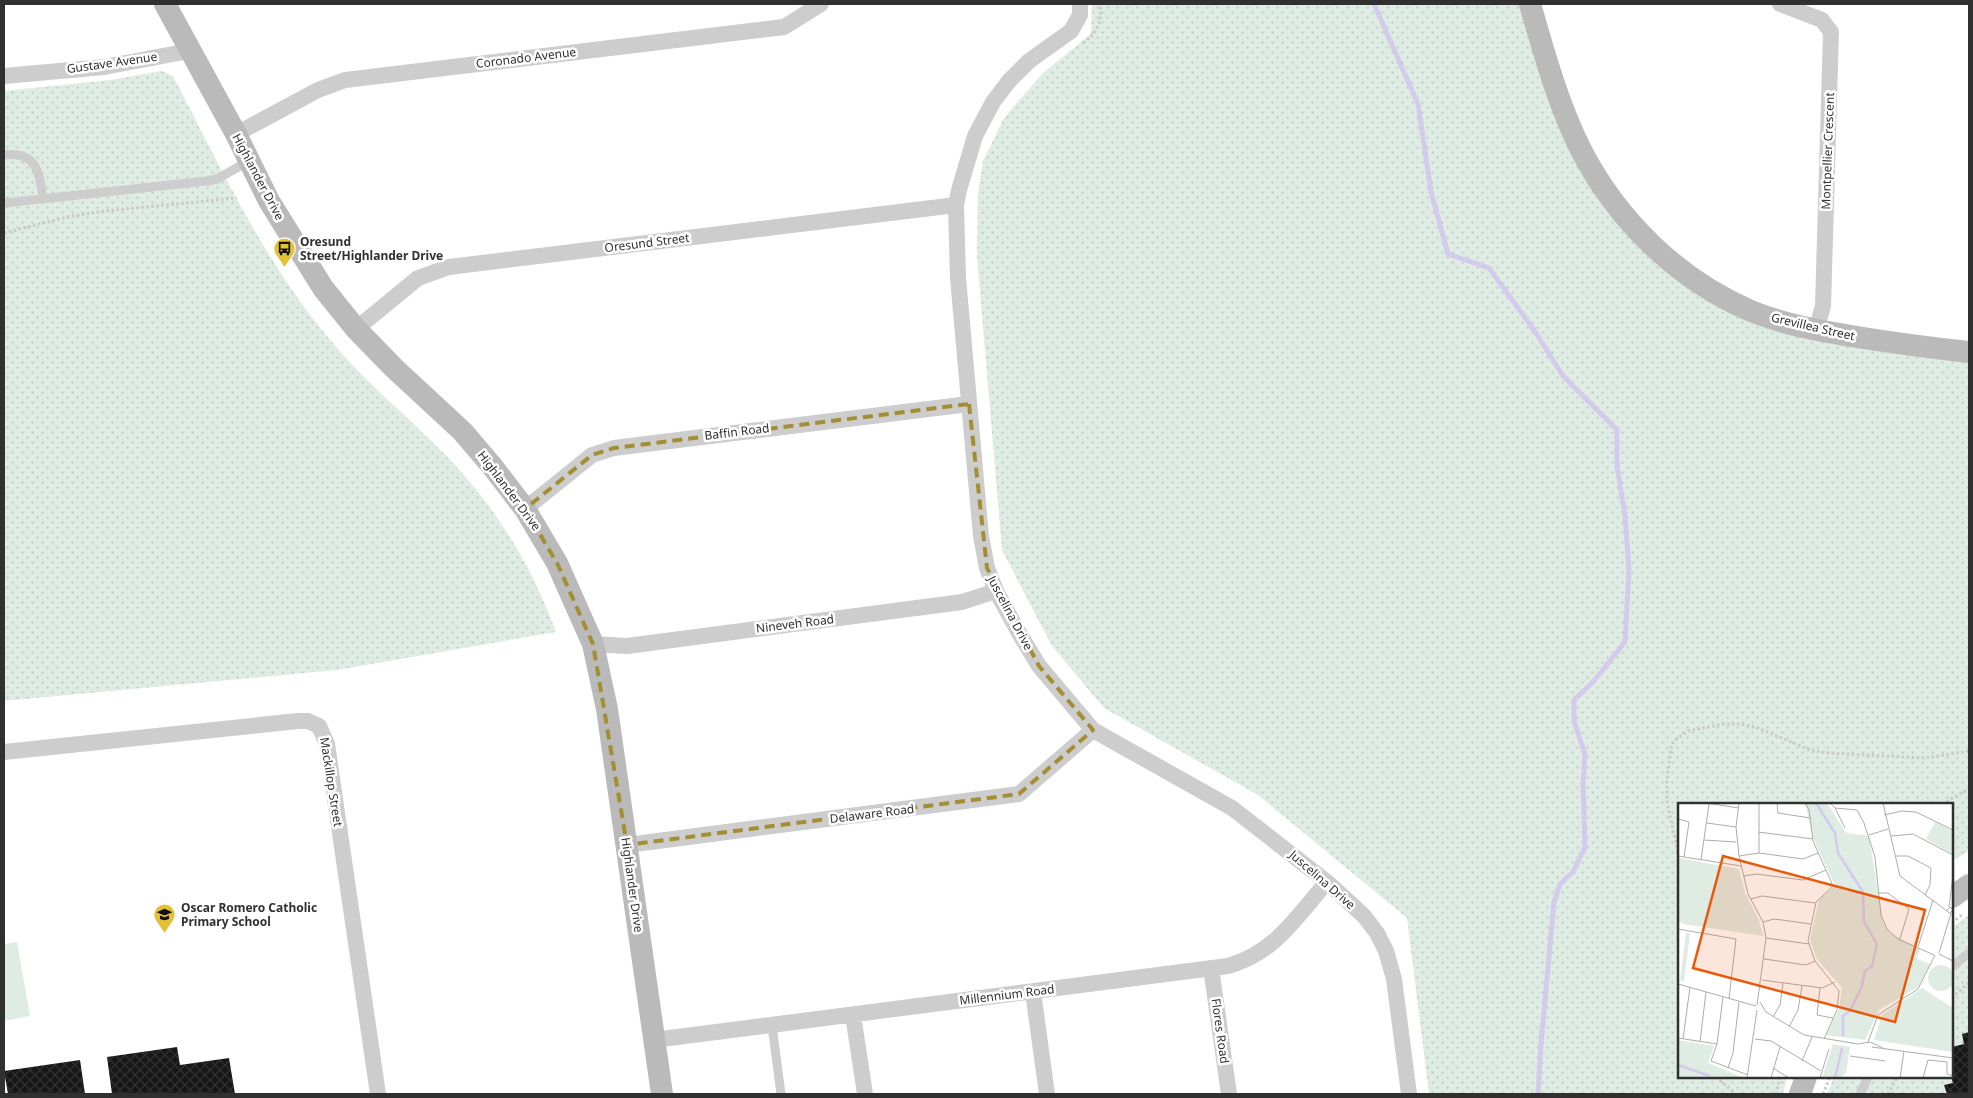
<svg xmlns="http://www.w3.org/2000/svg" width="1973" height="1098" viewBox="0 0 1973 1098" font-family="'Noto Sans',sans-serif">
  <style>
    .grass { fill: #deece3 }
    .park { fill: url(#park-dots) }
    .lines { fill: none; stroke-linecap: round; stroke-linejoin: round }
    .stream { stroke: #d3caec; stroke-width: 5 }
    .building { fill: url(#building-cross-hatch) }
    .path { stroke: #cacaca; stroke-width: 3; stroke-dasharray: 2.5 2.5; stroke-linecap: butt }
    .lane { stroke: #cdcdcd; stroke-width: 9 }
    .street { stroke: #cdcdcd; stroke-width: 16 }
    .secondary { stroke: #bababa; stroke-width: 22 }
    .marked { fill: none; stroke: #a48e34; stroke-width: 4; stroke-dasharray: 10 6; stroke-linejoin: round }
    .labels { text-anchor: middle; stroke-width: 5; stroke-linejoin: round; paint-order: stroke }
    .street-label { font-size: 12px; fill: #303030; stroke: #fff }
    .poi-label { font-size: 12px; font-weight: bold; fill: #303030; stroke: #fff; text-anchor: start }
    .inset-river { fill: none; stroke: #d3caec; stroke-width: 2.5 }
    .inset-road { fill: none; stroke: #acacac; stroke-width: 1 }
    .view { fill: #e8590c; fill-opacity: 0.15; stroke: #e8590c; stroke-width: 2.5 }
    .inset-edge { fill: none; stroke: #303030; stroke-width: 2.5 }
  </style>
  <defs>
    <pattern id="park-dots" width="8" height="8" patternUnits="userSpaceOnUse" patternTransform="scale(1.25)"><rect width="8" height="8" fill="#deece3"/><path d="M2 2h.1M6 6h.1" fill="none" stroke="#bfcbc3" stroke-width="1.8" stroke-linecap="round"/></pattern>
    <pattern id="building-cross-hatch" width="8" height="8" patternUnits="userSpaceOnUse" patternTransform="scale(1.25)"><rect width="8" height="8" fill="#171717"/><path d="M0 0l8 8M0 8l8-8" fill="none" stroke="#303030"/></pattern>
  </defs>
  <rect width="100%" height="100%" fill="#fff"/>
  <path class="grass" d="M17 942 30 1016 4 1021V944Z"/>
  <path class="park" d="M1092 4H1523L1579 158 1707 294 1969 361V851L1952 861V804H1679V1077H1787L1783 1094H1429L1407 918 1258 795 1104 708 1052 646 1002 550 977 256 978 194 983 161 1004 118 1042 74 1091 34Z
    M162 71 173 76C220 166 262 258 327 336 358 375 396 406 431 441 487 493 530 560 556 632L337 670 4 701V91L110 80Z
    M1969 915V1094H1827L1834 1077H1952V927Z"/>
  <g class="lines">
    <path class="stream" d="M1374 4 1418 104 1431 192 1448 254 1489 268 1534 330 1563 376 1617 430V467L1625 515 1629 571 1625 642 1593 682 1574 700V721L1585 754 1583 784 1585 847 1573 872 1560 884 1554 902 1541 1044 1538 1094"/>
  </g>
  <path class="building" d="M1969 1032V1094H1947L1944 1085 1953 1083 1951 1077 1952 1047 1964 1044 1962 1034Z
    M177 1047 180 1065 229 1058 235 1094H112L107 1057Z
    M80 1060 85 1094H8L4 1071Z"/>
  <g class="lines">
    <path class="path" d="M1083 43C1098 32 1102 22 1100 4
      M4 233 67 217 104 211 237 198
      M1942 804 1969 789
      M1679 857 1667 802V779L1671 748 1674 741 1688 731 1724 724H1740L1758 728 1810 750 1829 753 1926 758 1969 751
      M1952 923 1963 914
      M1952 998 1969 982
      M1716 1077 1736 1094
      M1776 1094 1780 1077
      M1823 1094 1830 1077
      M1888 1094 1897 1077"/>
    <path class="lane" d="M4 155C36 151 40 172 43 199
      M4 203 207 181 217 179 249 161
      M1952 967 1969 953
      M772 1026 781 1094
      M1860 1094 1868 1077"/>
    <path class="street" d="M1080 4V15L1071 31 1029 61 1009 81 993 102 975 136 959 190 956 205 958 278 981 536 987 568 996 591 1019 633 1039 666 1093 730 1232 808 1327 882 1364 916 1377 933 1386 951 1394 979 1409 1094
      M1780 4 1822 20 1831 32 1823 306 1816 330
      M4 76 104 67 189 51
      M236 134 318 90 345 80 784 27 821 4
      M356 329 418 278 449 267 956 205
      M525 509 592 455 614 448 969 404
      M593 644 627 646 962 602 996 591
      M4 752 298 721H308L319 726 327 744 378 1094
      M627 845 1019 794 1093 730
      M1211 968 1229 1094
      M1033 992 1047 1094
      M853 1015 865 1094
      M654 1040 1228 966C1275 953 1296 917 1327 882"/>
    <path class="secondary" d="M165 4 236 134 269 201 323 288 356 329 394 368 462 431 492 466 525 509 557 563 593 644 607 709 662 1094
      M1530 4C1544 53 1558 104 1581 150 1617 220 1678 280 1751 311 1785 325 1821 331 1857 337 1894 343 1932 348 1969 352
      M1952 897 1969 885
      M1800 1094 1806 1077"/>
  </g>
  <path class="marked" d="M969 404 987 568 1039 666 1093 730 1019 794 627 845 593 644 557 563 525 509 592 455 614 448Z"/>
  <defs>
    <symbol id="bus-pin" viewBox="-11 -11 22 30"><path d="M0 17L-7.5 6A9.5 9.5 0 1 1 7.5 6Z" fill="#e3c036" stroke="#fff"/><path d="M-5-6H5V4H4V6H2V4H-2V6H-4V4H-5ZM-3.5-4V0h7V-4ZM-3.5 1.2v1.5H-2V1.2ZM2 1.2v1.5H3.5V1.2Z" fill="#111"/></symbol>
    <symbol id="school-pin" viewBox="-11 -11 22 30"><path d="M0 17L-7.5 6A9.5 9.5 0 1 1 7.5 6Z" fill="#e3c036" stroke="#fff"/><path d="M0-5L7-2L0 1L-7-2ZM-4 1L0 2.5L4 1V4Q0 6-4 4Z" fill="#111"/></symbol>
  </defs>
  <g fill-rule="evenodd">
    <use href="#bus-pin" x="272" y="236" width="25" height="34"/>
    <use href="#school-pin" x="152" y="902" width="25" height="34"/>
  </g>
  <g class="labels">
    <g class="street-label">
      <text transform="translate(526 58) rotate(-7)" y="4">Coronado Avenue</text>
      <text transform="translate(112 63) rotate(-8)" y="4">Gustave Avenue</text>
      <text transform="translate(1828 151) rotate(-88)" y="4">Montpellier Crescent</text>
      <text transform="translate(258 177) rotate(62)" y="4">Highlander Drive</text>
      <text transform="translate(647 243) rotate(-7)" y="4">Oresund Street</text>
      <text transform="translate(1813 327) rotate(13)" y="4">Grevillea Street</text>
      <text transform="translate(737 432) rotate(-7)" y="4">Baffin Road</text>
      <text transform="translate(509 491) rotate(53)" y="4">Highlander Drive</text>
      <text transform="translate(1010 613) rotate(62)" y="4">Juscelina Drive</text>
      <text transform="translate(795 624) rotate(-7)" y="4">Nineveh Road</text>
      <text transform="translate(331 782) rotate(81)" y="4">Mackillop Street</text>
      <text transform="translate(872 814) rotate(-7)" y="4">Delaware Road</text>
      <text transform="translate(1322 880) rotate(41)" y="4">Juscelina Drive</text>
      <text transform="translate(632 885) rotate(82)" y="4">Highlander Drive</text>
      <text transform="translate(1007 995) rotate(-7)" y="4">Millennium Road</text>
      <text transform="translate(1220 1031) rotate(82)" y="4">Flores Road</text>
    </g>
    <g class="poi-label">
      <text x="300" y="246">Oresund<tspan x="300" dy="14">Street/Highlander Drive</tspan></text>
      <text x="181" y="912">Oscar Romero Catholic<tspan x="181" dy="14">Primary School</tspan></text>
    </g>
  </g>
  <g transform="translate(1678 803)">
    <rect width="275" height="275" fill="#fff"/>
    <path d="M250 175a13 13 0 1 1 26 0a13 13 0 1 1-26 0Z" fill="#deece3"/>
    <path d="M127 0H149L168 30 191 33 205 120 212 130 242 146 239 156 252 161 240 184 201 207 187 237 148 232 161 206 164 185 139 156 132 137 141 96 157 83 136 37ZM257 19 275 28V51L248 36ZM0 55 61 66 67 90 81 117 85 133 5 121 0 118ZM8 130H12L6 179 2 177ZM244 185 275 205V249L196 237 204 212ZM0 237 36 243 30 260 66 275H4L0 271ZM155 241 172 244 168 270 161 275H144Z" fill="#deece3"/>
    <path class="inset-river" d="M138 0 157 30 160 50 185 89 186 119 199 141 194 163 187 168 184 183 172 208 165 213V233M0 262 32 273M157 275 164 245"/>
    <path class="inset-road" d="M28 0 61 5M61 0 58 24 61 53 70 91 85 119 88 135 79 202M81 0V50M99 0 100 10 132 15M127 0 131 7 135 38 155 83 138 99 130 138 137 158 161 188 159 207 146 236M152 0 157 5 179 7 186 20 197 54 203 112 209 126 220 136 256 152M205 0 222 73 269 108M157 5 167 25M206 12 224 8 238 9 275 27M0 16 11 19 6 54M29 20 58 24M80 29 135 36M191 32 210 26M213 33 235 31 275 52M26 37 58 39M0 53 63 63M61 53 81 50 125 56 140 50M218 53H230L253 65 252 82 247 92M23 57 31 1M66 73 78 71 125 77 148 67M201 90H210L231 106 222 136M73 96 84 93 137 100M271 104 275 72M275 107 272 104 269 107 271 110 275 108M85 119 96 116 133 121M0 126 58 136 51 196M88 135 131 141M240 144 255 97M261 150 273 110M261 151 275 158M86 156 128 162 137 158M84 177 144 185 157 179M0 181 78 203M142 185 139 212 155 215M45 194 39 241 33 258 70 272M82 199 88 209 126 232 180 241 192 239 205 245M95 214 102 202 105 180M111 224 120 207 124 183M0 235 39 241M5 236 12 184M77 236 93 238 143 268M22 239 28 189M190 239 200 212 240 186 257 152M194 244 275 255M172 253 207 258M124 258 134 234M50 265 55 250 61 199M95 265 111 275M69 275 79 207M93 275 102 244M142 275 151 246M222 275 226 248M245 275 250 257 269 259V271L275 273"/>
    <path class="view" d="M45 53 247 107 217 219 15 165Z"/>
    <rect width="275" height="275" class="inset-edge"/>
  </g>
  <rect width="1973" height="1098" fill="none" stroke="#303030" stroke-width="10"/>
</svg>
